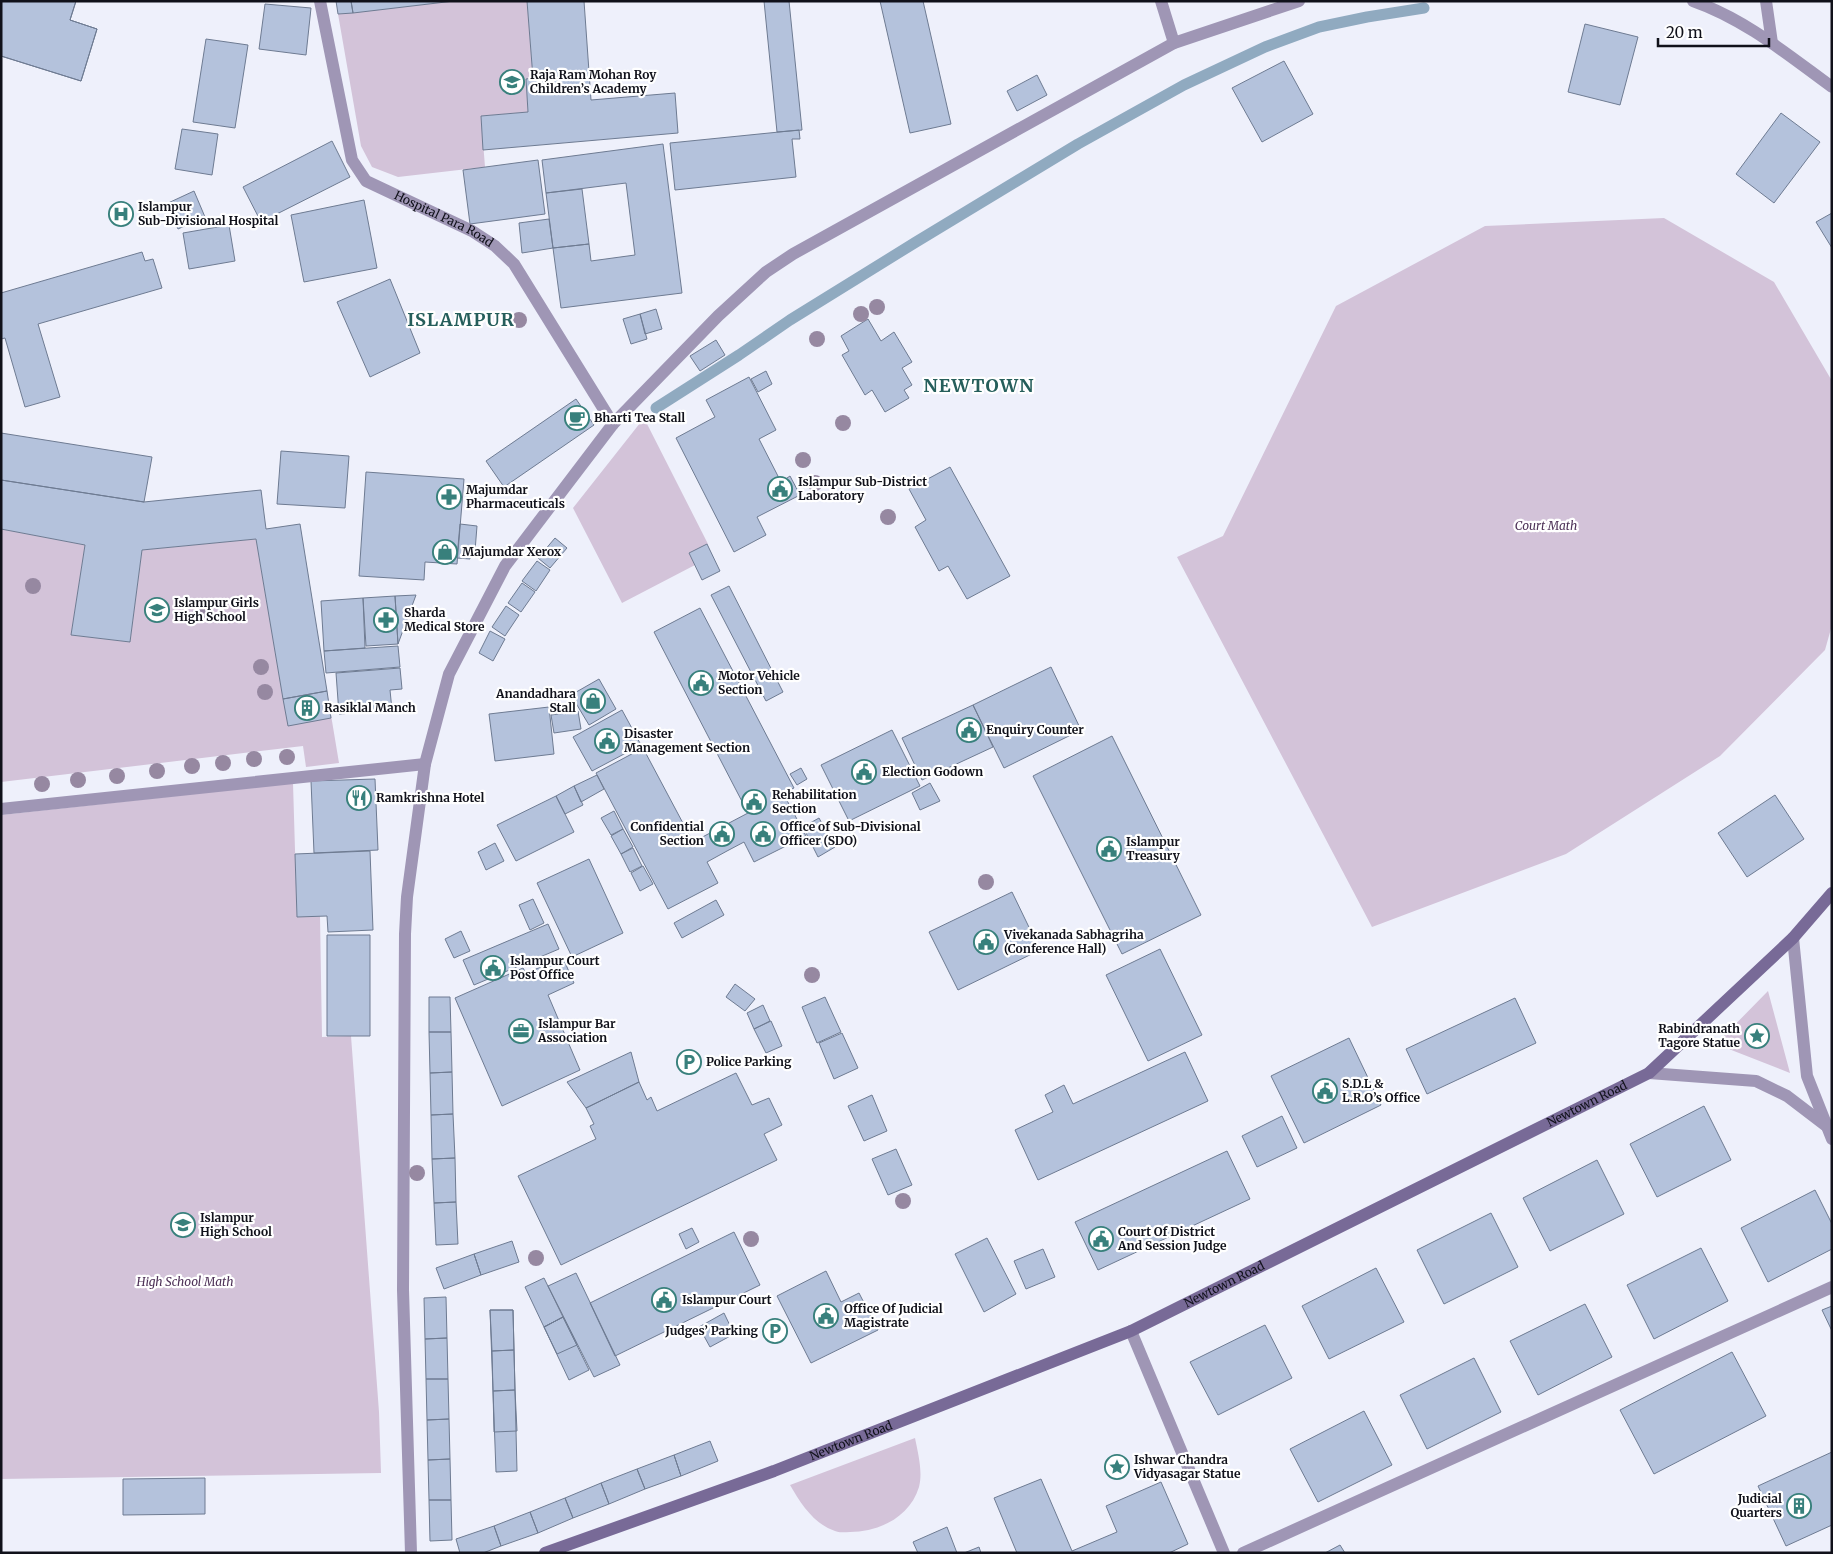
<svg xmlns="http://www.w3.org/2000/svg" width="1833" height="1554" viewBox="0 0 1833 1554" font-family="Merriweather,serif">
  <style>
    .green { fill: #d3c3d9 }
    .lines { fill: none; stroke-linecap: round; stroke-linejoin: round }
    .stream { stroke: #90aac0; stroke-width: 11 }
    .building { fill: #b4c2dc; stroke: #6e7b92 }
    .street { stroke: #9f96b5; stroke-width: 12 }
    .secondary { stroke: #786a97; stroke-width: 12 }
    .tree { fill: #9688a1 }
    .labels { text-anchor: middle; stroke-width: 4.5; stroke-linejoin: round; paint-order: stroke }
    .poi-label { font-size: 12px; font-weight: bold; fill: #10111a; stroke: #fff; text-anchor: start }
    .street-label { font-size: 12px; fill: #10111a; stroke: #fff }
    .park-label { font-size: 12px; font-style: italic; fill: #4e3258; stroke: #fff }
    .district-label { font-size: 18px; font-weight: bold; letter-spacing: 1px; fill: #255e5b; stroke: #fff }
  </style>
  <rect width="100%" height="100%" fill="#eef0fb"/>
  <path class="green" d="M454 1H527L533 78 526 79 528 112 481 116 485 167 398 177 372 167 361 146 338 14Z
    M1664 218 1774 282 1832 381V625L1825 650 1720 756 1566 854 1372 927 1177 557 1223 536 1336 306 1485 226Z
    M644 418 708 544 689 553 695 565 622 603 573 508Z
    M1 529 85 545 71 635 130 642 142 550 256 539 283 698 327 691 339 763 306 767 303 746 1 782Z
    M293 783 297 917 320 916 322 1037 351 1036 379 1412 381 1473 1 1479V815Z
    M1768 991 1790 1073 1716 1044Z
    M915 1438C918 1453 923 1472 919 1487 910 1517 879 1532 850 1532 845 1532 839 1533 835 1531 814 1524 801 1504 790 1485Z"/>
  <g class="lines">
    <path class="stream" d="M656 408 739 355 790 320 916 242 1078 144 1184 85 1265 47 1319 27 1367 17 1424 8"/>
  </g>
  <path class="building" d="M1 1H76L70 20 97 29 81 81 1 56Z
    M1 1H76L70 20 97 29 81 81 1 56Z
    M336 1H351L353 13 338 14Z
    M351 1H454L353 13Z
    M527 1H584L591 100 675 93 678 133 483 150 481 116 528 112 526 79 533 78Z
    M764 1H789L802 130 777 132Z
    M880 1H923L951 124 910 133Z
    M265 4 311 8 306 55 259 49Z
    M1585 24 1638 37 1620 105 1568 92Z
    M206 39 248 45 235 128 193 122Z
    M1284 61 1313 114 1262 142 1232 88Z
    M1037 75 1047 95 1017 111 1007 91Z
    M1781 113 1820 142 1774 203 1736 174Z
    M182 129 218 134 212 175 175 169Z
    M799 130 800 139H792L796 177 675 190 670 143Z
    M332 141 350 177 261 222 243 187Z
    M663 144 682 293 561 308 553 248 589 244 591 261 635 255 626 183 546 193 542 160Z
    M538 160 545 214 470 224 463 170Z
    M582 189 589 244 553 248 546 193Z
    M194 191 205 217 178 229 166 204Z
    M364 200 377 268 304 282 291 215Z
    M1832 213V248L1816 222Z
    M549 219 553 248 522 253 519 223Z
    M229 225 235 261 189 269 183 233Z
    M142 252 145 261 153 259 162 288 38 324 60 397 25 407 5 338 1 339V293Z
    M390 279 420 353 370 377 337 302Z
    M656 309 662 329 645 334 640 314Z
    M640 314 647 339 631 344 623 319Z
    M868 319 881 341 894 332 912 362 902 368 912 385 904 390 909 398 885 412 872 390 865 395 842 355 849 351 841 336Z
    M716 340 725 355 700 371 690 356Z
    M766 371 772 384 758 392 751 379Z
    M749 377 776 430 759 439 781 482 790 476 800 495 757 517 766 535 734 552 676 438 715 417 706 400Z
    M576 399 594 425 504 487 486 461Z
    M1 433 152 457 144 502 1 480Z
    M281 451 349 456 345 508 277 504Z
    M950 467 1010 576 967 599 948 566 939 571 915 527 926 520 909 489Z
    M366 472 464 479 457 564 425 562 424 580 359 576Z
    M1 480 144 502 261 490 266 529 300 524 327 691 283 699 256 539 142 550 130 642 71 635 85 545 1 529Z
    M460 524 477 526 475 551 471 550 470 559 457 558Z
    M555 538 567 548 550 568 538 558Z
    M707 544 720 571 702 580 689 553Z
    M537 561 550 570 536 591 522 581Z
    M522 583 535 592 521 612 508 603Z
    M729 586 783 692 766 701 711 595Z
    M416 595 398 644 395 596Z
    M395 596 398 644 366 646 363 598Z
    M363 598 365 648 324 651 321 601Z
    M506 606 519 615 505 636 492 627Z
    M700 608 794 788 783 793 806 836 754 862 744 842 727 851 707 862 718 883 668 909 596 773 643 748 693 842 748 813 654 632Z
    M490 631 505 639 493 661 479 653Z
    M398 646 400 667 326 673 324 651Z
    M1051 667 1081 730 1004 768 973 705Z
    M400 668 402 689 390 690 392 710 339 714 336 673Z
    M599 679 616 709 589 725 571 695Z
    M327 691 331 718 288 726 283 699Z
    M973 705 993 747 922 780 902 738Z
    M549 707 554 754 495 761 489 714Z
    M622 710 641 745 592 771 573 737Z
    M578 711 581 729 554 733 551 715Z
    M892 730 920 786 849 821 821 765Z
    M1112 736 1201 915 1122 954 1033 776Z
    M801 768 807 779 797 785 790 774Z
    M597 775 604 789 581 802 574 786Z
    M375 779 378 850 314 853 311 781Z
    M930 783 940 801 920 810 912 793Z
    M574 786 583 805 565 814 556 796Z
    M1775 795 1804 839 1747 877 1718 833Z
    M556 796 574 832 516 861 497 825Z
    M614 811 623 829 611 835 601 818Z
    M819 818 835 847 818 857 803 827Z
    M623 829 633 847 621 854 611 836Z
    M495 843 504 861 486 870 478 852Z
    M633 848 642 866 630 872 621 854Z
    M370 851 373 930 328 932 327 916 297 917 295 854Z
    M589 859 623 933 572 957 537 883Z
    M643 866 653 884 640 891 631 873Z
    M1012 892 1040 950 958 990 929 932Z
    M533 899 544 923 530 930 519 905Z
    M716 900 724 915 682 938 674 923Z
    M548 924 559 949 474 985 463 960Z
    M461 931 470 951 454 958 445 939Z
    M327 935H370V1036H327Z
    M1160 949 1202 1035 1148 1061 1106 975Z
    M563 958 574 983 548 995 580 1070 502 1106 455 998 523 968 526 973Z
    M735 984 755 999 745 1011 726 997Z
    M429 997H450L451 1032H429Z
    M825 997 841 1032 817 1043 802 1007Z
    M1515 998 1536 1043 1427 1094 1406 1049Z
    M763 1005 770 1021 754 1029 747 1013Z
    M771 1021 782 1046 766 1053 754 1029Z
    M429 1032H451L452 1072 430 1073Z
    M842 1033 858 1068 834 1079 819 1043Z
    M1349 1038 1381 1105 1304 1143 1271 1076Z
    M631 1052 639 1082 586 1108 567 1082Z
    M1185 1052 1208 1101 1038 1180 1015 1130 1053 1112 1045 1095 1064 1085 1073 1104Z
    M452 1072 453 1114 431 1115 430 1073Z
    M736 1073 752 1105 769 1098 782 1125 764 1134 777 1160 561 1265 518 1176 596 1139 590 1126 594 1124 586 1108 639 1082 647 1100 651 1097 657 1111Z
    M872 1095 887 1131 864 1141 848 1106Z
    M1704 1106 1731 1160 1657 1197 1630 1144Z
    M453 1114 455 1158 432 1159 431 1115Z
    M1282 1116 1297 1148 1257 1167 1242 1136Z
    M896 1149 912 1185 888 1195 872 1159Z
    M1227 1151 1250 1199 1098 1270 1075 1222Z
    M455 1158 456 1202 434 1203 432 1159Z
    M1597 1160 1624 1214 1550 1251 1523 1198Z
    M1815 1190 1832 1224V1249L1768 1282 1741 1228Z
    M456 1202 458 1244 436 1245 434 1203Z
    M1491 1213 1518 1267 1444 1304 1417 1250Z
    M692 1228 699 1242 686 1249 679 1234Z
    M734 1232 760 1285 615 1356 590 1303Z
    M987 1238 1016 1294 984 1312 955 1254Z
    M512 1241 519 1262 481 1275 474 1254Z
    M1701 1248 1728 1301 1654 1339 1627 1285Z
    M1043 1249 1055 1277 1026 1289 1014 1261Z
    M474 1254 481 1275 444 1289 436 1268Z
    M1376 1268 1404 1322 1329 1359 1302 1306Z
    M826 1271 841 1302 859 1293 878 1330 811 1363 777 1296Z
    M576 1273 620 1365 594 1377 548 1286Z
    M544 1278 563 1317 544 1327 525 1287Z
    M446 1297 447 1338 425 1339 424 1298Z
    M1585 1304 1612 1357 1538 1395 1510 1341Z
    M1832 1306V1331L1822 1310Z
    M490 1310H513L517 1471 496 1472Z
    M513 1310 514 1350 492 1351 490 1310Z
    M724 1313 734 1334 710 1347 699 1327Z
    M563 1317 589 1370 569 1380 544 1327Z
    M563 1317 577 1345 557 1354 544 1327Z
    M1265 1325 1292 1378 1218 1415 1190 1362Z
    M447 1338 448 1379H426L425 1339Z
    M514 1350 515 1390 493 1391 492 1351Z
    M1732 1352 1766 1416 1654 1474 1620 1410Z
    M1474 1358 1501 1412 1427 1449 1400 1395Z
    M426 1379H448L449 1419 427 1420Z
    M515 1390 517 1431 494 1432 493 1391Z
    M1364 1411 1392 1465 1318 1502 1290 1449Z
    M449 1419 450 1459 428 1460 427 1420Z
    M710 1441 718 1461 681 1476 674 1455Z
    M1832 1452V1525L1786 1546 1758 1486Z
    M674 1455 681 1476 645 1489 637 1469Z
    M450 1459 451 1500H429L428 1460Z
    M637 1469 645 1489 609 1504 601 1483Z
    M205 1478V1514L123 1515V1479Z
    M1041 1479 1072 1551 1117 1532 1106 1506 1161 1482 1188 1544 1169 1553H1017L994 1498Z
    M601 1483 609 1504 573 1518 565 1498Z
    M565 1498 573 1518 538 1533 530 1512Z
    M429 1500H451L452 1540 430 1541Z
    M530 1512 538 1533 501 1546 494 1526Z
    M494 1526 501 1546 483 1553H460L456 1539Z
    M947 1527 957 1553H918L913 1542Z
    M1340 1545 1345 1553H1325Z
    M979 1547 981 1553H964Z"/>
  <g class="lines">
    <g class="street">
      <path id="s1" d="M320 1 352 160 366 181 472 231 495 246 514 264 613 424"/>
      <path d="M1161 1 1174 43"/>
      <path d="M1693 1C1745 19 1788 55 1832 87"/>
      <path d="M1766 1 1772 43"/>
      <path d="M1 809 425 764"/>
      <path d="M1793 938 1807 1076 1832 1139"/>
      <path d="M1649 1073 1756 1081 1787 1096 1825 1125"/>
      <path d="M1131 1331 1224 1553"/>
      <path d="M411 1553 403 1290 405 934 407 897 425 764 449 674 505 566 613 424 718 316 766 272 793 254 1174 43 1299 1"/>
      <path d="M1243 1553 1832 1287"/>
    </g>
    <path class="secondary" id="s2" d="M545 1553 774 1471 1131 1331 1649 1073 1793 938 1832 893"/>
  </g>
  <g class="tree">
    <circle cx="877" cy="307" r="8"/>
    <circle cx="861" cy="314" r="8"/>
    <circle cx="519" cy="320" r="8"/>
    <circle cx="817" cy="339" r="8"/>
    <circle cx="843" cy="423" r="8"/>
    <circle cx="803" cy="460" r="8"/>
    <circle cx="815" cy="483" r="8"/>
    <circle cx="888" cy="517" r="8"/>
    <circle cx="33" cy="586" r="8"/>
    <circle cx="205" cy="610" r="8"/>
    <circle cx="261" cy="667" r="8"/>
    <circle cx="265" cy="692" r="8"/>
    <circle cx="287" cy="757" r="8"/>
    <circle cx="254" cy="759" r="8"/>
    <circle cx="223" cy="763" r="8"/>
    <circle cx="192" cy="766" r="8"/>
    <circle cx="157" cy="771" r="8"/>
    <circle cx="117" cy="776" r="8"/>
    <circle cx="78" cy="780" r="8"/>
    <circle cx="42" cy="784" r="8"/>
    <circle cx="986" cy="882" r="8"/>
    <circle cx="812" cy="975" r="8"/>
    <circle cx="417" cy="1173" r="8"/>
    <circle cx="903" cy="1201" r="8"/>
    <circle cx="751" cy="1239" r="8"/>
    <circle cx="536" cy="1258" r="8"/>
  </g>
  <defs>
    <symbol id="school-ring" viewBox="-11 -11 22 22"><circle r="9.5" fill="#fff" stroke="#38807c" stroke-width="1.5"/><path d="M0-5L7-2L0 1L-7-2ZM-4 1L0 2.5L4 1V4Q0 6-4 4Z" fill="#38807c"/></symbol>
    <symbol id="hospital-ring" viewBox="-11 -11 22 22"><circle r="9.5" fill="#fff" stroke="#38807c" stroke-width="1.5"/><path d="M-5-5h3v3.5h4V-5h3V5h-3V1.5h-4V5h-3Z" fill="#38807c"/></symbol>
    <symbol id="cafe-ring" viewBox="-11 -11 22 22"><circle r="9.5" fill="#fff" stroke="#38807c" stroke-width="1.5"/><path d="M-5.5-4.5H6V0H3Q3 3.5 0 3.5H-2.5Q-5.5 3.5-5.5 0ZM3-3.2v2h1.7v-2ZM-6 4.5H4V6H-6Z" fill="#38807c"/></symbol>
    <symbol id="civic-ring" viewBox="-11 -11 22 22"><circle r="9.5" fill="#fff" stroke="#38807c" stroke-width="1.5"/><path d="M-.6-6.5H3V-4.5H.6V-3L4-1V1h2V6H-6V1h2V-1L-.6-3ZM-1.2 2.5V6h2.4V2.5Z" fill="#38807c"/></symbol>
    <symbol id="pharmacy-ring" viewBox="-11 -11 22 22"><circle r="9.5" fill="#fff" stroke="#38807c" stroke-width="1.5"/><path d="M-2-6h4v4h4v4h-4v4h-4v-4h-4v-4h4Z" fill="#38807c"/></symbol>
    <symbol id="shop-ring" viewBox="-11 -11 22 22"><circle r="9.5" fill="#fff" stroke="#38807c" stroke-width="1.5"/><path d="M-5-2.5h2.3a2.7 3.5 0 0 1 5.4 0H5L5.5 6h-11ZM-1.5-2.5h3a1.5 2.3 0 0 0-3 0Z" fill="#38807c"/></symbol>
    <symbol id="building-ring" viewBox="-11 -11 22 22"><circle r="9.5" fill="#fff" stroke="#38807c" stroke-width="1.5"/><path d="M-4-6H4V6H1V3H-1V6H-4ZM-2.5-4.3h1.7v1.8h-1.7ZM.8-4.3h1.7v1.8H.8ZM-2.5-1h1.7V.8h-1.7ZM.8-1h1.7V.8H.8Z" fill="#38807c"/></symbol>
    <symbol id="restaurant-ring" viewBox="-11 -11 22 22"><circle r="9.5" fill="#fff" stroke="#38807c" stroke-width="1.5"/><path d="M-5-6h1v4h1v-4h1v4h1v-4h1v5L-1.5 .5V6h-2V.5L-5-1ZM5-6V6H3V1.5H1.5Q1.5-4 5-6Z" fill="#38807c"/></symbol>
    <symbol id="office-ring" viewBox="-11 -11 22 22"><circle r="9.5" fill="#fff" stroke="#38807c" stroke-width="1.5"/><path d="M-6-3h4V-5.5h4V-3h4V5H-6ZM-1-4.5V-3h2v-1.5ZM-6 0V1H6V0Z" fill="#38807c"/></symbol>
    <symbol id="sight-ring" viewBox="-11 -11 22 22"><circle r="9.5" fill="#fff" stroke="#38807c" stroke-width="1.5"/><path d="M0-6L1.8-2.2L6-1.7L2.9 1.2L3.7 5.4L0 3.3L-3.7 5.4L-2.9 1.2L-6-1.7L-1.8-2.2Z" fill="#38807c"/></symbol>
    <symbol id="parking-ring" viewBox="-11 -11 22 22"><circle r="9.5" fill="#fff" stroke="#38807c" stroke-width="1.5"/><path d="M-3.5-5.5H1a3.5 3.5 0 0 1 0 7H-1V5.5H-3.5ZM-1-3.4V-.6H.8a1.4 1.4 0 0 0 0-2.8Z" fill="#38807c"/></symbol>
  </defs>
  <g fill-rule="evenodd">
    <use href="#school-ring" x="498" y="68" width="28" height="28"/>
    <use href="#hospital-ring" x="107" y="200" width="28" height="28"/>
    <use href="#cafe-ring" x="563" y="404" width="28" height="28"/>
    <use href="#civic-ring" x="766" y="475" width="28" height="28"/>
    <use href="#pharmacy-ring" x="435" y="483" width="28" height="28"/>
    <use href="#shop-ring" x="431" y="538" width="28" height="28"/>
    <use href="#school-ring" x="143" y="596" width="28" height="28"/>
    <use href="#pharmacy-ring" x="372" y="606" width="28" height="28"/>
    <use href="#civic-ring" x="687" y="669" width="28" height="28"/>
    <use href="#shop-ring" x="579" y="687" width="28" height="28"/>
    <use href="#building-ring" x="293" y="694" width="28" height="28"/>
    <use href="#civic-ring" x="955" y="716" width="28" height="28"/>
    <use href="#civic-ring" x="593" y="727" width="28" height="28"/>
    <use href="#civic-ring" x="850" y="758" width="28" height="28"/>
    <use href="#restaurant-ring" x="345" y="784" width="28" height="28"/>
    <use href="#civic-ring" x="740" y="788" width="28" height="28"/>
    <use href="#civic-ring" x="708" y="820" width="28" height="28"/>
    <use href="#civic-ring" x="749" y="820" width="28" height="28"/>
    <use href="#civic-ring" x="1095" y="835" width="28" height="28"/>
    <use href="#civic-ring" x="972" y="928" width="28" height="28"/>
    <use href="#civic-ring" x="479" y="954" width="28" height="28"/>
    <use href="#office-ring" x="507" y="1017" width="28" height="28"/>
    <use href="#sight-ring" x="1743" y="1022" width="28" height="28"/>
    <use href="#parking-ring" x="675" y="1048" width="28" height="28"/>
    <use href="#civic-ring" x="1311" y="1077" width="28" height="28"/>
    <use href="#school-ring" x="169" y="1211" width="28" height="28"/>
    <use href="#civic-ring" x="1087" y="1225" width="28" height="28"/>
    <use href="#civic-ring" x="650" y="1286" width="28" height="28"/>
    <use href="#civic-ring" x="812" y="1302" width="28" height="28"/>
    <use href="#parking-ring" x="761" y="1317" width="28" height="28"/>
    <use href="#sight-ring" x="1103" y="1453" width="28" height="28"/>
    <use href="#building-ring" x="1785" y="1492" width="28" height="28"/>
  </g>
  <g class="labels">
    <g class="poi-label">
      <text x="530" y="79">Raja Ram Mohan Roy<tspan x="530" dy="14">Children’s Academy</tspan></text>
      <text x="138" y="211">Islampur<tspan x="138" dy="14">Sub-Divisional Hospital</tspan></text>
      <text x="594" y="422">Bharti Tea Stall</text>
      <text x="798" y="486">Islampur Sub-District<tspan x="798" dy="14">Laboratory</tspan></text>
      <text x="466" y="494">Majumdar<tspan x="466" dy="14">Pharmaceuticals</tspan></text>
      <text x="462" y="556">Majumdar Xerox</text>
      <text x="174" y="607">Islampur Girls<tspan x="174" dy="14">High School</tspan></text>
      <text x="404" y="617">Sharda<tspan x="404" dy="14">Medical Store</tspan></text>
      <text x="718" y="680">Motor Vehicle<tspan x="718" dy="14">Section</tspan></text>
      <text x="576" y="698" text-anchor="end">Anandadhara<tspan x="576" dy="14">Stall</tspan></text>
      <text x="324" y="712">Rasiklal Manch</text>
      <text x="986" y="734">Enquiry Counter</text>
      <text x="624" y="738">Disaster<tspan x="624" dy="14">Management Section</tspan></text>
      <text x="882" y="776">Election Godown</text>
      <text x="772" y="799">Rehabilitation<tspan x="772" dy="14">Section</tspan></text>
      <text x="376" y="802">Ramkrishna Hotel</text>
      <text x="704" y="831" text-anchor="end">Confidential<tspan x="704" dy="14">Section</tspan></text>
      <text x="780" y="831">Office of Sub-Divisional<tspan x="780" dy="14">Officer (SDO)</tspan></text>
      <text x="1126" y="846">Islampur<tspan x="1126" dy="14">Treasury</tspan></text>
      <text x="1004" y="939">Vivekanada Sabhagriha<tspan x="1004" dy="14">(Conference Hall)</tspan></text>
      <text x="510" y="965">Islampur Court<tspan x="510" dy="14">Post Office</tspan></text>
      <text x="538" y="1028">Islampur Bar<tspan x="538" dy="14">Association</tspan></text>
      <text x="1740" y="1033" text-anchor="end">Rabindranath<tspan x="1740" dy="14">Tagore Statue</tspan></text>
      <text x="706" y="1066">Police Parking</text>
      <text x="1342" y="1088">S.D.L &amp;<tspan x="1342" dy="14">L.R.O’s Office</tspan></text>
      <text x="200" y="1222">Islampur<tspan x="200" dy="14">High School</tspan></text>
      <text x="1118" y="1236">Court Of District<tspan x="1118" dy="14">And Session Judge</tspan></text>
      <text x="682" y="1304">Islampur Court</text>
      <text x="844" y="1313">Office Of Judicial<tspan x="844" dy="14">Magistrate</tspan></text>
      <text x="758" y="1335" text-anchor="end">Judges’ Parking</text>
      <text x="1134" y="1464">Ishwar Chandra<tspan x="1134" dy="14">Vidyasagar Statue</tspan></text>
      <text x="1782" y="1503" text-anchor="end">Judicial<tspan x="1782" dy="14">Quarters</tspan></text>
    </g>
    <g class="street-label">
      <text dy="4" stroke="none"><textPath href="#s1" startOffset="274">Hospital Para Road</textPath></text>
      <text dy="4" stroke="none"><textPath href="#s2" startOffset="1136">Newtown Road</textPath></text>
      <text dy="4" stroke="none"><textPath href="#s2" startOffset="731">Newtown Road</textPath></text>
      <text dy="4" stroke="none"><textPath href="#s2" startOffset="326">Newtown Road</textPath></text>
    </g>
    <g class="park-label">
      <text x="1546" y="530">Court Math</text>
      <text x="185" y="1286">High School Math</text>
    </g>
    <g class="district-label">
      <text x="461" y="326">ISLAMPUR</text>
      <text x="979" y="392">NEWTOWN</text>
    </g>
  </g>
  <rect width="1833" height="1554" fill="none" stroke="#10111a" stroke-width="5"/>
  <path d="M1658 38v8h111v-8" fill="none" stroke="#10111a" stroke-width="2.5"/>
  <text x="1666" y="38" font-size="15" fill="#10111a" stroke="#ffffff" stroke-width="4" paint-order="stroke">20 m</text>
</svg>
